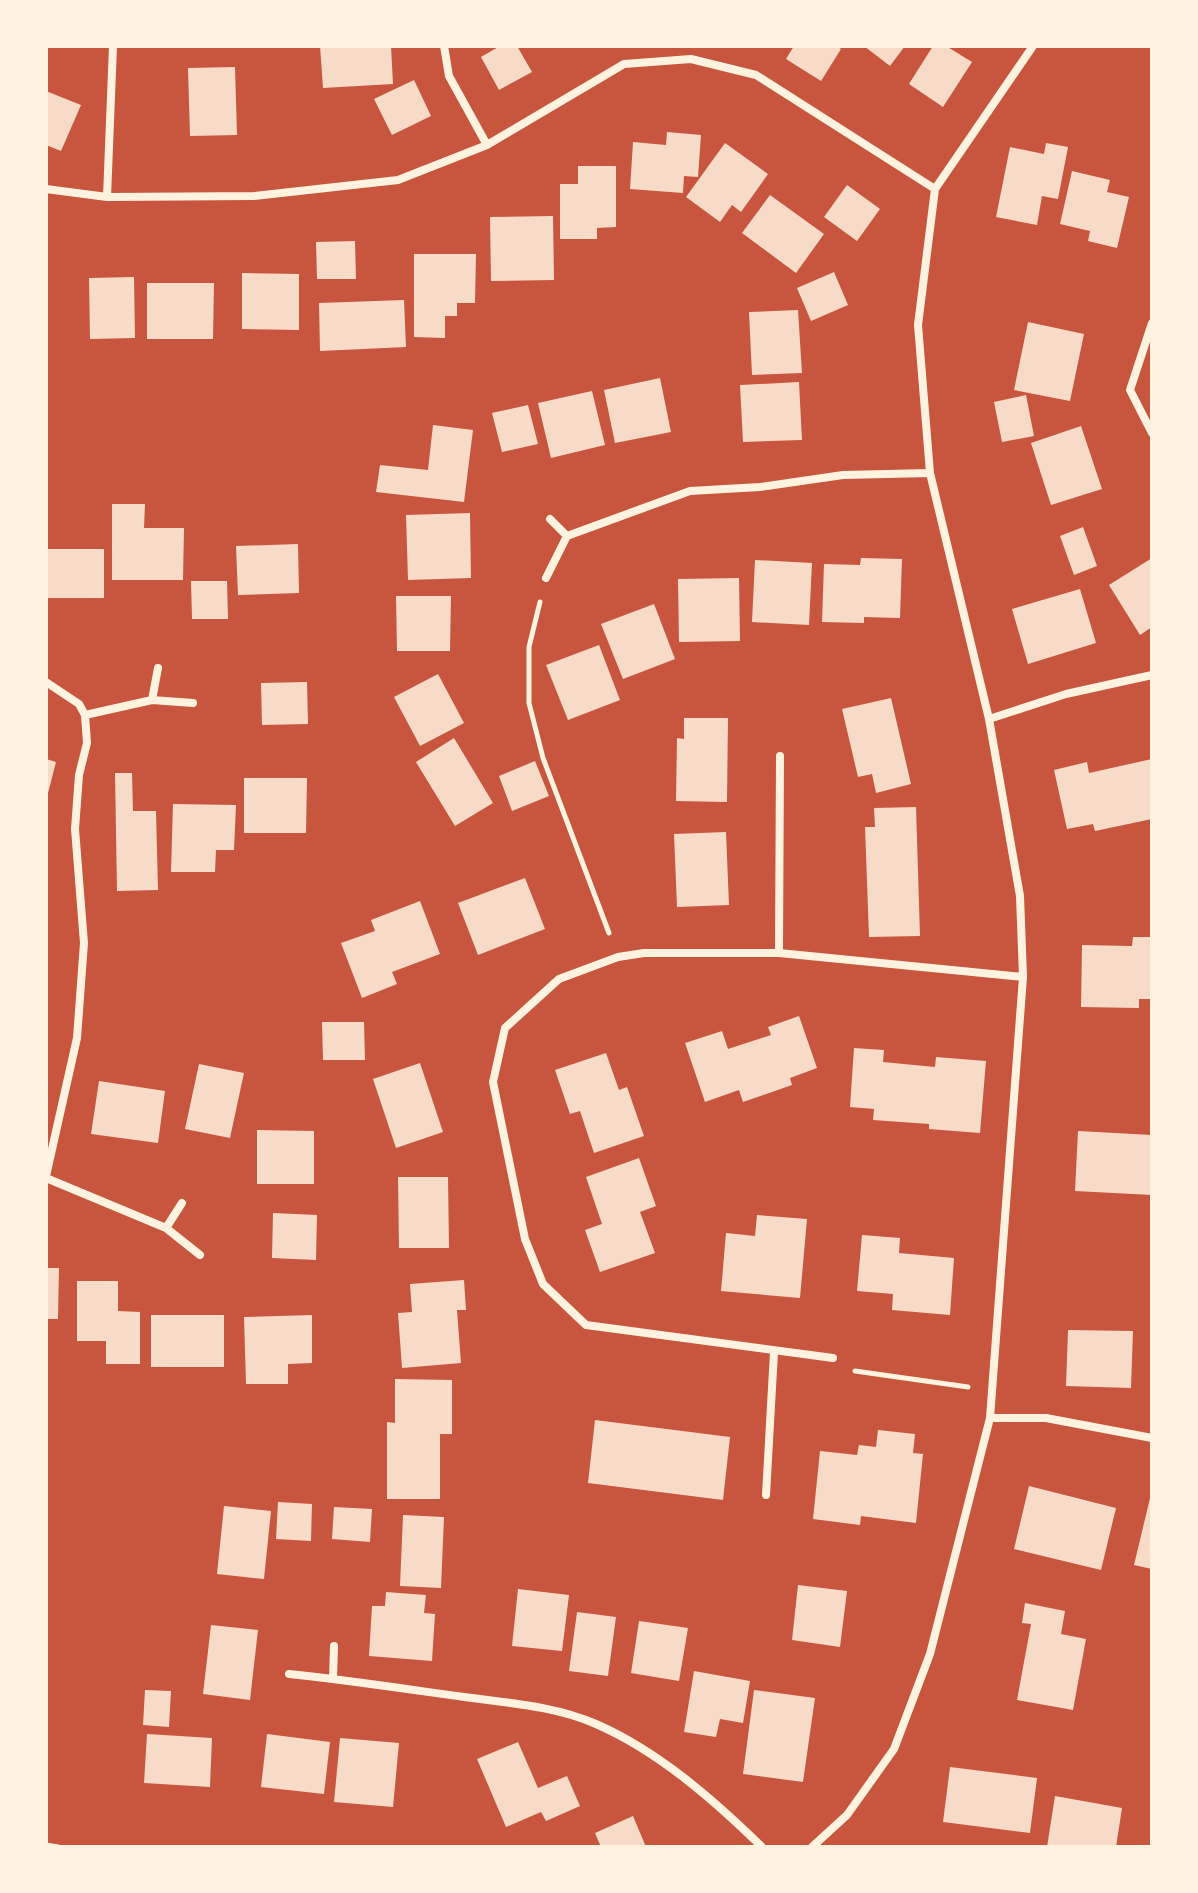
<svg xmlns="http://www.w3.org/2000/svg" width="1198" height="1893" viewBox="0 0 1198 1893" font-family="'Roboto Serif',serif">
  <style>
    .building { fill: #f7dbc8 }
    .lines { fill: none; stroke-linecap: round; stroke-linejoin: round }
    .path { stroke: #fff3e0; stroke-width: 5 }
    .minor { stroke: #fff3e0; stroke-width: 8 }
  </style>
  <rect width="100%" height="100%" fill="#c8553d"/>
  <path class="building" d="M320 46H391L393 84 323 88Z
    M500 46H517L532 72 499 90 481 57Z
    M794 46H836L841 49 821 81 786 59Z
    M864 46H905L890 66Z
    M933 46H946L972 62 943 107 909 84Z
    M235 67 237 135 190 136 188 68Z
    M414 80 431 116 392 135 374 99Z
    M46 91 81 105 61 151 46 145Z
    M667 132 701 135 698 177 684 176 683 193 630 189 633 142 666 145Z
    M725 143 768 174 741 212 732 205 720 222 686 197Z
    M1046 143 1068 147 1058 199 1042 196 1037 225 996 217 1010 147 1044 154Z
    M578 166H616V227L597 228V239H560V184H578Z
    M1072 171 1110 180 1107 192 1129 197 1117 248 1088 241 1090 231 1060 224Z
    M847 185 880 209 857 241 824 217Z
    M770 195 824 234 796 273 742 233Z
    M553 216 554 280 491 281 490 217Z
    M355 241 356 279H317L316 242Z
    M414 254H476L475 303H457V316H445V338L414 337Z
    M834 272 848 305 811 321 797 288Z
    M242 273 299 274V330L242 329Z
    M134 277 135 338 90 339 89 278Z
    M147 283H214L213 339H147Z
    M404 300 406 347 320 351 319 303Z
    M798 310 802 373 752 375 749 312Z
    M1028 322 1084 334 1070 401 1014 390Z
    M660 378 671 432 615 443 604 390Z
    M799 382 802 440 743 442 740 385Z
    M592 391 605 445 551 458 538 403Z
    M1026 395 1034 436 1002 442 994 402Z
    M528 405 538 444 502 452 492 413Z
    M433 425 473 430 464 502 376 492 380 465 428 470Z
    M1081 426 1102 489 1051 505 1031 443Z
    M112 504H145L144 528H184L183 580H112Z
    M470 513 471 578 408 580 406 515Z
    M1083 527 1097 566 1074 575 1060 536Z
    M298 544 299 593 238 595 236 546Z
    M46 549H104V598H46Z
    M861 558 902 559 900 618 864 617V623L822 622 824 564 860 565Z
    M1152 558V627L1140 635 1109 585Z
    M755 560 812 563 809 625 752 622Z
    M739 578 740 641 679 642 678 579Z
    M191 581H227L228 619H192Z
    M1080 589 1096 643 1028 664 1012 609Z
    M396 596H451L450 651H397Z
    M654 604 675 659 623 679 601 624Z
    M599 645 620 700 568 720 546 665Z
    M438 674 464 723 420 746 394 697Z
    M307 682 308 724 262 725 261 683Z
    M891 698 911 784 876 793 872 774 858 777 842 709Z
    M684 718H728L727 802 676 801 677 738 684 739Z
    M454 738 493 803 455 826 416 762Z
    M46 759 56 762 47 797H46Z
    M1152 759V819L1095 831 1093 824 1067 829 1054 770 1087 762 1089 773Z
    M535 761 549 796 512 811 499 776Z
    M115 773H132L133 811H156L158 890 117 891Z
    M244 778H307L306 833H244Z
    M173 804 236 805 234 850H216L215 872H171Z
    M916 807 920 936 869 937 865 827H875L874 808Z
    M726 832 729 905 677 907 674 834Z
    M525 878 545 929 478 955 458 903Z
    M420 901 440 954 392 972 397 984 362 998 341 943 375 931 371 920Z
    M1133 937H1152V999H1139V1008L1081 1007 1082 945 1132 946Z
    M799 1016 817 1068 790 1078 792 1085 743 1102 739 1090 705 1102 685 1043 722 1031 728 1049 771 1035 768 1027Z
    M322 1022H364L365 1060H323Z
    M854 1048 884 1050 883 1062 935 1067 936 1057 986 1061 980 1133 929 1129V1124L873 1120 874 1109 850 1107Z
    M606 1053 619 1090 627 1087 644 1136 594 1153 580 1111 570 1114 555 1070Z
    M420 1063 443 1132 396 1148 373 1079Z
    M199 1064 244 1073 230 1138 185 1129Z
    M99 1081 165 1091 158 1143 91 1134Z
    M257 1130 314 1131V1184H257Z
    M1078 1131 1152 1135V1195L1075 1191Z
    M639 1158 656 1206 640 1212 655 1253 600 1272 585 1230 602 1224 586 1177Z
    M398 1177H448L449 1248H399Z
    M273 1213 317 1215 316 1260 272 1258Z
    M757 1215 807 1219 800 1298 721 1291 726 1233 755 1236Z
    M862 1235 900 1238 899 1253 954 1258 950 1315 892 1310 893 1294 857 1291Z
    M46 1268H59L58 1319H46Z
    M464 1280 466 1310H457L461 1363 402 1368 398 1313 412 1312 410 1284Z
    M77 1281H118V1311L140 1312V1364H106V1341H77Z
    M151 1315H224V1367H151Z
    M312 1315V1363L288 1364V1384H246L244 1317Z
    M1068 1330 1133 1331 1131 1388 1066 1386Z
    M395 1379 452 1380V1434H440V1499H387V1422L395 1423Z
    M595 1420 730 1437 723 1500 588 1483Z
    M878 1430 915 1434 913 1453 923 1454 916 1523 861 1516 860 1525 813 1519 820 1451 857 1455 859 1445 876 1447Z
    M1029 1486 1116 1508 1101 1570 1014 1549Z
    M1151 1494 1152 1495V1569L1134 1565Z
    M278 1502 312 1504 311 1541 276 1539Z
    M224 1506 271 1511 264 1579 217 1574Z
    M334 1507 372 1509 370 1542 332 1539Z
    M403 1515 444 1517 441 1588 400 1586Z
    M798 1585 847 1591 840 1647 792 1640Z
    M518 1589 569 1595 562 1651 512 1646Z
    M386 1592 426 1595 424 1613 435 1614 432 1661 369 1656 372 1606H385Z
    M1025 1603 1065 1611 1061 1634 1086 1639 1073 1710 1017 1700 1031 1624 1022 1623Z
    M577 1612 616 1617 608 1676 569 1671Z
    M639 1621 688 1628 679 1681 631 1673Z
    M211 1625 258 1630 250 1700 203 1694Z
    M694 1671 750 1681 743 1723 720 1719 716 1737 684 1732Z
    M145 1690 171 1691 169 1727 143 1725Z
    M754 1690 815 1698 803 1782 743 1774Z
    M147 1734 212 1738 210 1787 144 1783Z
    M267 1734 330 1742 324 1794 261 1787Z
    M340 1738 399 1743 393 1807 334 1802Z
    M518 1742 538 1788 567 1776 580 1806 546 1821 541 1812 506 1827 477 1759Z
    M950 1767 1037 1778 1030 1833 943 1822Z
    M1055 1796 1122 1808 1116 1847H1047Z
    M633 1816 646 1847H601L595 1833Z"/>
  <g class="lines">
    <path class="path" d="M540 602 529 647V703L543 758 609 933
      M855 1371 968 1387
      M46 1845 58 1847"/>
    <path class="minor" d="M444 46 449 76 487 145
      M46 189 107 197 254 196 398 180 487 145 624 64 691 59 756 75 935 189
      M107 197 113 46
      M1152 323 1130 390 1152 433
      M550 519 567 536
      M546 578 567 536 690 491 760 487 843 475 930 473
      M46 682 79 704 85 715 152 700 193 703
      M152 700 158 668
      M989 719 1066 694 1152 675
      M779 953 780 756
      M46 1176 77 1038 84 943 75 829 79 775 87 743 85 715
      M46 1178 166 1228 200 1255
      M166 1228 182 1203
      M833 1358 586 1325 543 1284 525 1239 493 1082 505 1028 559 979 618 957 644 953H779L1023 977
      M990 1418H1046L1152 1438
      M766 1495 774 1352
      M289 1674C347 1680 406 1689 464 1697 508 1703 555 1706 596 1724 658 1751 714 1800 762 1847
      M333 1678 334 1646
      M812 1847 847 1815 894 1749 930 1654 990 1418 1023 977 1020 896 989 719 930 473 918 325 935 189 1033 46"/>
  </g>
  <rect width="1198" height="1893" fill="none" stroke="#fff3e0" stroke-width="96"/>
</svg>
